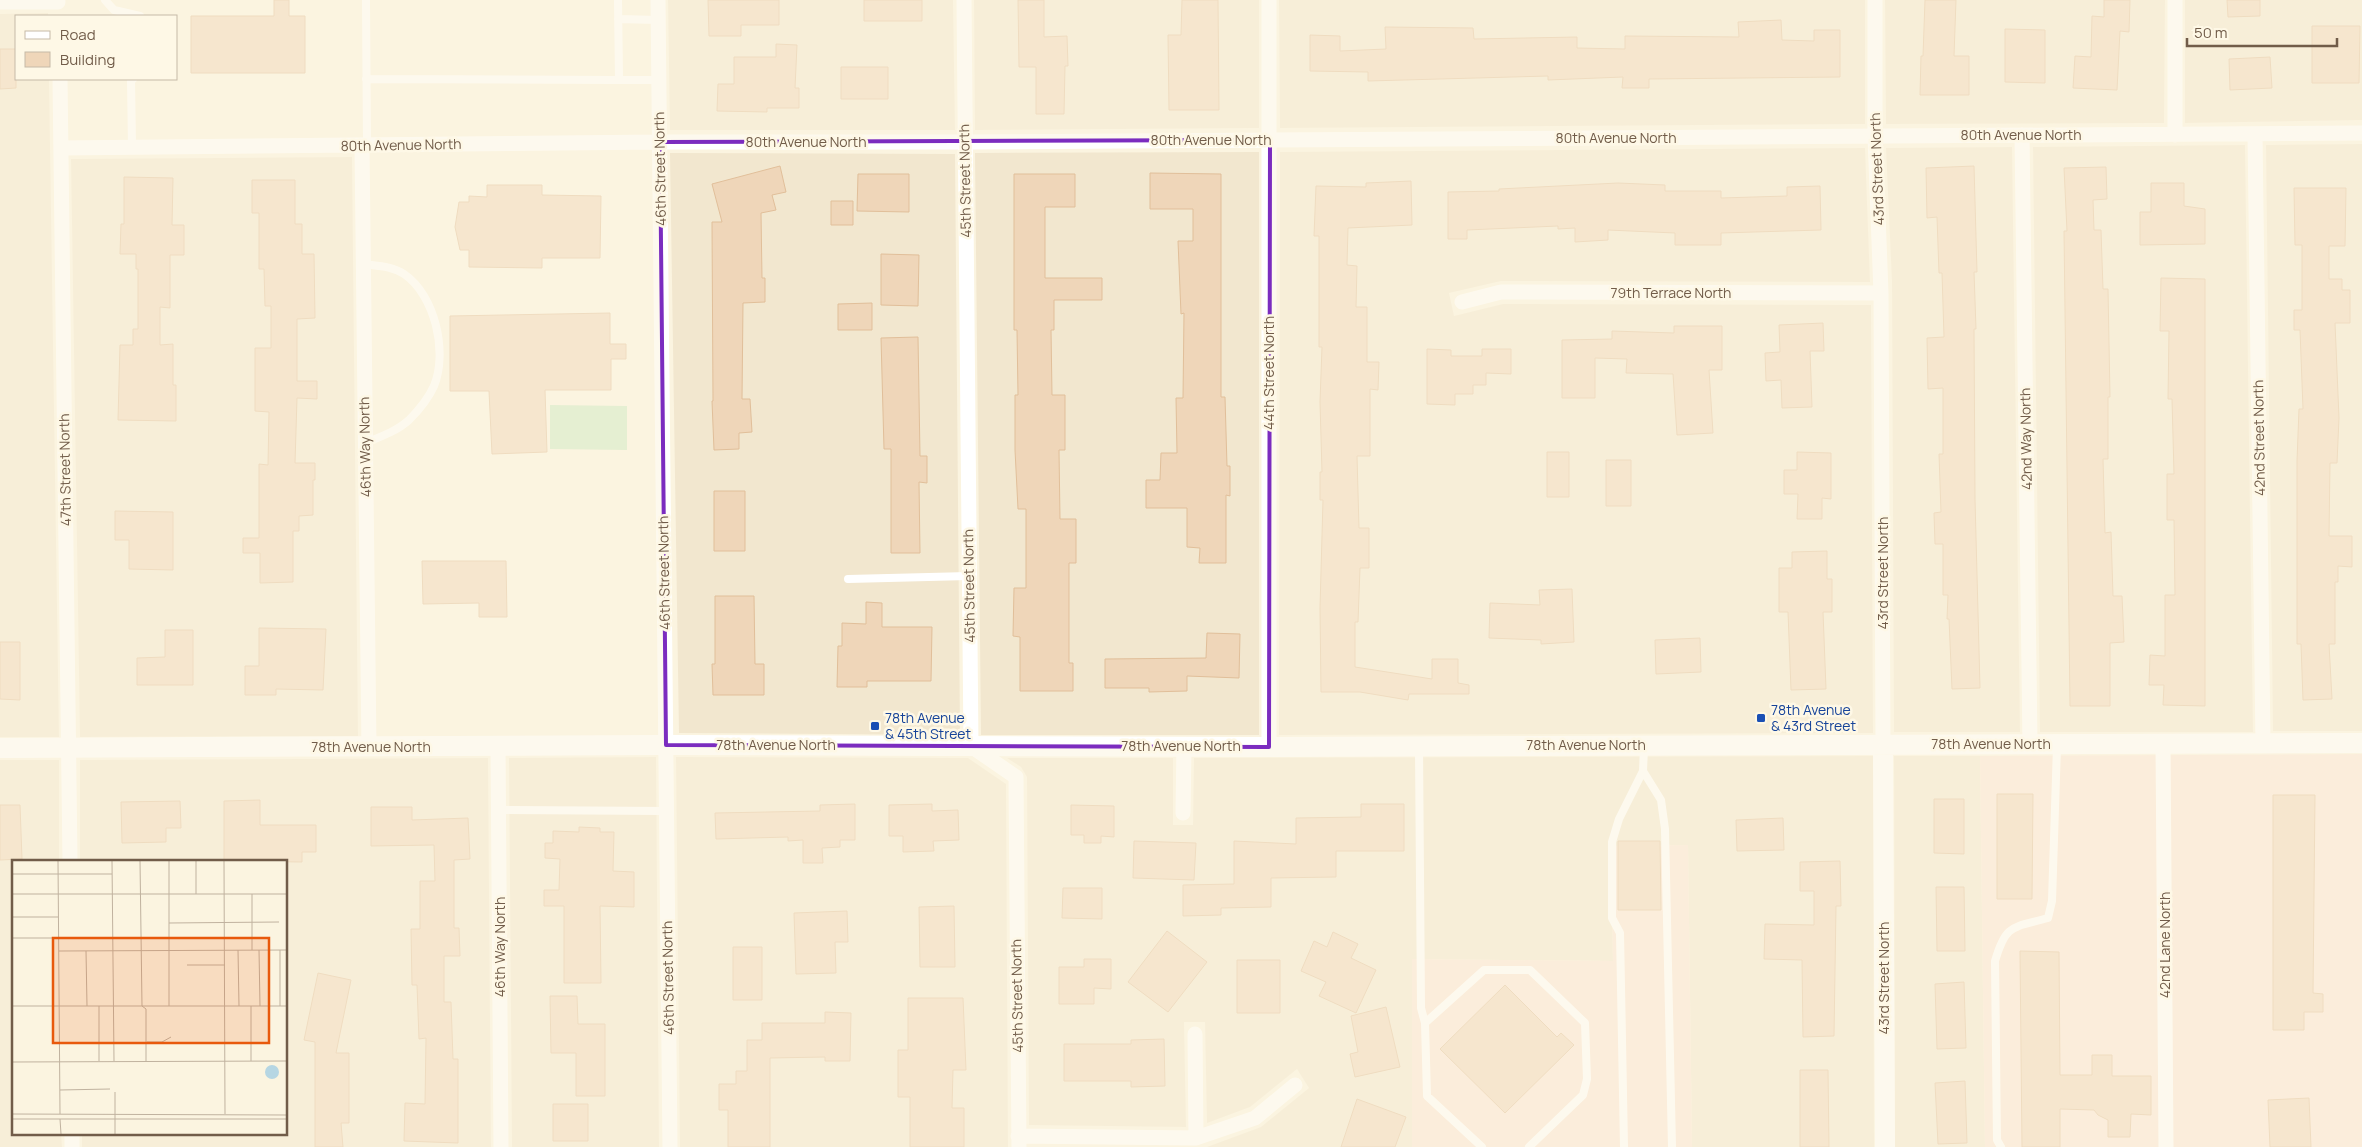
<svg xmlns="http://www.w3.org/2000/svg" width="2362" height="1147" viewBox="0 0 2362 1147" font-family="Manrope,sans-serif">
  <style>
    .residential { fill: #f2e7cf }
    .commercial { fill: #fbe5d4 }
    .pitch { fill: #cae8c0 }
    .building { fill: #efd6b9; stroke: #e1bf9a }
    .lines { fill: none; stroke-linecap: round; stroke-linejoin: round }
    .service { stroke: #fff; stroke-width: 8 }
    .minor { stroke: #fff; stroke-width: 15 }
    .tertiary { stroke: #fff; stroke-width: 20 }
    .marked { fill: none; stroke: #7b2cbf; stroke-width: 4; stroke-linejoin: round }
    .transit-dot { fill: #1a4fb4; stroke: #fef8e6; stroke-width: 2 }
    .labels { text-anchor: middle; stroke-width: 5; stroke-linejoin: round; paint-order: stroke }
    .street-label { font-size: 14px; fill: #715c49; stroke: #fef8e6 }
    .transit-label { font-size: 14px; fill: #164399; stroke: #fef8e6; text-anchor: start }
    .inset-road { fill: none; stroke: #c0b29f; stroke-width: 1 }
    .view { fill: #e8590c; fill-opacity: 0.15; stroke: #e8590c; stroke-width: 2.5 }
    .inset-edge { fill: none; stroke: #715c49; stroke-width: 2.5 }
  </style>
  <rect width="100%" height="100%" fill="#fbf4e0"/>
  <path class="residential" d="M668 0H953L955 130H670Z
    M974 0H1259V128L975 130Z
    M1279 0H1865V124L1280 128Z
    M1885 0H2165L2164 123 1886 124Z
    M2185 0H2362V120L2185 123Z
    M48 13V16H16V79H49L59 737H0V14Z
    M2362 144V731H2273L2266 145Z
    M2245 145 2253 732H2040L2033 147Z
    M2012 147 2020 732H1894L1892 282 1886 148Z
    M1865 148 1870 282 1501 281 1449 293 1454 316 1503 304 1871 305 1873 733 1279 735 1280 152Z
    M1259 152V735H981L975 153Z
    M670 153 955 154 960 735 679 733Z
    M352 157 358 736 80 737 71 159Z
    M1873 756 1874 1147H1692L1688 845 1611 846 1613 961 1412 959V1147H1207L1261 1127 1309 1088 1297 1069 1250 1107 1207 1123 1205 1022H1184L1186 1127 1029 1125 1027 777 1021 767 1007 758H1173V825H1193L1194 758Z
    M1894 756H1980L1985 1147H1895Z
    M656 757 659 1147H512L509 758Z
    M676 757 968 758 1006 784 1008 1147H680Z
    M488 758 491 1147H82V1133H286V861H80V760Z
    M0 760H59V861H14V1133H61L62 1147H0Z"/>
  <path class="commercial" d="M2362 754V1147H1985L1980 756Z
    M1688 845 1692 1147H1412V959L1613 961 1611 846Z"/>
  <path class="pitch" d="M550 405 627 406V450L550 449Z"/>
  <path class="building" d="M274 0H289V16H305V73H191V16H274Z
    M708 0H779V25H741V36H709Z
    M864 0H922V21H864Z
    M1018 0H1044V37L1067 36 1068 66H1065L1064 114H1036V67H1019Z
    M1182 0H1218L1219 110H1169L1168 35H1181Z
    M1925 0H1956L1954 56H1969V95H1920L1921 56H1923Z
    M2104 0H2130L2129 32 2120 31 2117 90 2073 88 2075 56 2091 57 2092 16 2104 17Z
    M2227 0H2260V16L2228 17Z
    M1781 20 1782 40 1814 41V30H1840V77L1649 79V88H1622L1623 77 1548 80V76L1368 81V72L1310 71V35L1340 36V51L1386 49 1385 27 1473 28 1474 39 1577 37V48L1625 49V36L1739 37 1738 22Z
    M2312 26H2360L2359 83H2312Z
    M2005 29 2045 30V83L2005 82Z
    M776 44 797 45 795 88H799V108H767V112L717 111 718 84H734V57H776Z
    M0 49H16V88L0 89Z
    M2270 57 2272 88 2230 90 2229 59Z
    M841 67H888V99H841Z
    M780 166 786 192 772 195 776 210 761 213 762 278H765V302L743 303 742 399H750L752 432 739 433V449L714 450 712 401H713L712 222H722L712 184Z
    M1974 166 1977 272H1974L1976 329H1974L1975 499 1980 688 1952 689 1949 619H1947L1948 595H1943V544H1935L1934 513 1941 512 1939 454H1943V388L1928 389 1927 338 1944 337 1942 273H1939L1937 217 1927 218 1926 168Z
    M2106 167 2107 199 2093 200 2094 230H2101L2103 289H2108L2110 397H2108V459H2103L2105 533 2111 532 2113 596H2122L2124 642 2110 643V706H2070L2064 231H2067L2064 168Z
    M1150 173 1221 174V397H1225L1227 466H1230V496L1226 495V563H1199L1200 548 1187 547V508H1146V480H1160L1161 453H1177L1176 398H1183L1184 313 1181 314 1178 241H1193V209H1150Z
    M858 174H909V212L857 211Z
    M1014 174H1075V207H1045V278H1102V300H1054V330H1051L1052 395H1065V450H1059L1060 519H1076V563H1069V663H1073V691H1020V637L1013 636 1014 588H1026V509H1018L1015 450V395H1018L1017 330H1014Z
    M124 177 173 178 172 225H184V255H170V308L160 307V345L173 344V385H176V421L118 420 120 345H133V329H138V269H136V254H120L121 224H124Z
    M252 180H295V224H302V254H314L315 318 297 319V381H317V399L297 398 295 463H315V480H313V515L299 516V531H293V582L260 583V553H243V538H259V464L268 465 269 412 255 411V348H271V306H265L264 269H259V213H252Z
    M1411 181 1412 225 1348 228 1347 265 1357 266 1356 307H1367V362H1379L1378 390 1370 389V456H1357L1359 528H1369V568H1360L1358 622H1355V667L1432 679V659H1458V683L1469 685V694H1409L1408 700 1360 692H1321L1320 608 1323 500H1320V472H1322L1320 402 1322 347H1319V236H1314L1316 186 1366 187V183Z
    M1618 183 1665 185V191H1721V198L1787 196V187L1820 186 1821 230 1721 233V245H1675V233L1608 230V240L1575 242V228L1558 229V226L1467 230V239H1448V192L1499 191V189Z
    M2151 183H2184V206L2205 209V244L2140 245V212H2151Z
    M487 185H542V195L601 196 600 258H542V268L469 267V250H460L455 227 459 202H469V196L487 197Z
    M2294 188H2346L2345 246H2329V279H2342V290H2350V323H2335L2339 418 2337 463H2330L2329 536H2352V567L2338 566V582H2335V644H2329L2332 699 2303 700 2301 644H2297V461L2299 409H2303L2300 330H2294V310H2302V245H2295Z
    M831 201H853V225H831Z
    M881 254 919 255 918 306 881 305Z
    M2161 278 2205 279V706L2163 705 2164 685H2149L2150 655 2165 656V595H2175L2174 520H2167V474H2174L2172 399H2168L2169 331H2160Z
    M872 303V330H838V304Z
    M610 313V344H626V359H611V390H545L547 452 492 454 489 391H450V316Z
    M1823 323 1824 351H1810L1812 407 1782 408 1781 380 1766 381 1765 353 1780 352 1779 325Z
    M1674 326H1722V370H1709L1713 433 1677 435 1673 374 1626 373 1627 359 1595 358V398H1562V340L1612 339V331L1674 333Z
    M918 337 920 456H927V483L919 482 920 553H891V449H884L881 338Z
    M1427 349 1451 350V356H1482V349H1511V374L1486 373V385H1473V394H1455V405L1427 404Z
    M1547 452H1569V497H1547Z
    M1797 452 1831 453V499L1822 498V519H1797L1798 494H1784V470H1797Z
    M1606 460H1631V506H1606Z
    M714 491H745V551H714Z
    M115 511 173 512V570L129 569V540H115Z
    M1827 551V579H1832V612H1823L1826 689 1791 690 1788 612H1779V568H1792V552Z
    M422 561H506L507 617H479V603L423 604Z
    M1572 589 1574 642 1541 644V640L1489 638 1490 603 1540 605 1539 590Z
    M715 596H754L755 664H764V695H713L712 664H715Z
    M866 602 882 603V627H932L931 681H867V687H837L838 646H842V623L866 624Z
    M259 628 326 629 323 690 276 689V695H245V666H259Z
    M165 630H193V685H137V658L165 657Z
    M1207 633 1240 634 1239 678 1187 676V691L1149 692V688H1105V659L1206 658Z
    M1700 638 1701 672 1656 674 1655 640Z
    M0 642H20V700L0 699Z
    M1997 794H2033L2032 899H1997Z
    M2273 795H2315L2313 993 2323 994V1012H2304V1030H2273Z
    M1934 799H1964V854L1934 853Z
    M260 800V825H316V852H302V862L224 861V801Z
    M180 801 181 828H166V842L122 843 121 802Z
    M855 804V840H840V847L822 848 823 863H803V840L788 841V837L716 839 715 813 820 811V805Z
    M932 804V811L958 810 959 840 933 841 934 851 903 852V836H889V805Z
    M1361 804H1404V851H1336V877L1271 878V907L1221 908V915L1183 916V885L1234 884V841L1296 844V818L1361 817Z
    M0 805H20L22 859 0 860Z
    M1071 805 1114 806V837L1101 836V843H1084V835H1071Z
    M371 807H412V820L468 818 470 859 454 860V928H459L460 956H444V1002H451L453 1059H458V1143L404 1141 405 1103 425 1104 426 1038 419 1039 417 985H412L411 929H420V881H435L434 845 371 846Z
    M1783 818 1784 850 1737 851 1736 820Z
    M579 827 600 828V832H614L613 871 634 872V907L600 906 601 983H564V906H544V890H559L560 859 545 858V843H553V831L579 832Z
    M1134 841 1196 843 1194 880 1133 878Z
    M1618 841H1660L1661 910H1618Z
    M1840 861 1841 906H1836L1834 1036 1803 1037 1802 960 1764 959 1765 924 1814 925V891H1800V862Z
    M1936 887H1964L1965 951H1937Z
    M1063 888H1102V919L1062 918Z
    M954 906 955 967H920L919 907Z
    M847 911 848 942H835L836 973 796 974 794 913Z
    M1167 931 1207 962 1168 1012 1128 982Z
    M1333 932 1358 944 1351 958 1376 970 1356 1013 1319 996 1326 982 1301 971 1314 941 1327 947Z
    M733 947H762V1000H733Z
    M2020 951 2059 952 2060 1075H2092V1055H2112V1076H2151V1115L2131 1114 2130 1137H2108V1120L2098 1115 2094 1110 2060 1109V1147H2022Z
    M1084 959H1111V989L1094 988V1004H1059V967H1084Z
    M1237 960H1280V1013H1237Z
    M318 973 351 980 336 1053H349V1123H341L343 1147H315V1042L304 1040Z
    M1964 982 1966 1048 1937 1049 1935 984Z
    M1505 985 1557 1037 1561 1033 1574 1045 1505 1113 1440 1049Z
    M550 996H577L578 1024H605V1096H576V1053H551Z
    M908 998H963L966 1070H953L952 1108H964V1147H910V1097H898V1050H908Z
    M1386 1007 1400 1067 1355 1077 1350 1054 1358 1052 1351 1016Z
    M825 1012 851 1013 850 1061H825V1057L770 1058V1147H728V1110H719V1084H736V1071H747V1040H762V1023H825Z
    M1164 1039 1165 1086 1131 1087V1081H1064V1044H1131V1040Z
    M1800 1070H1828L1829 1147H1800Z
    M1965 1081 1967 1143 1938 1144 1935 1083Z
    M2309 1098 2311 1147H2270L2268 1100Z
    M1357 1099 1406 1117 1395 1147H1341Z
    M553 1104H588V1141H553Z"/>
  <g class="lines">
    <path class="service" d="M105 0 114 10 140 16
      M366 0 367 145
      M618 19 658 20
      M366 79 619 80 618 0
      M619 80H659
      M132 147 131 79H133
      M363 264C377 266 392 266 404 274 435 295 448 352 434 386 429 397 418 411 409 420 397 431 380 437 365 443
      M848 579 969 576
      M1419 748 1421 1008 1425 1023
      M1643 771 1661 800 1665 829 1672 1147
      M499 810 666 811
      M1482 1147 1427 1096 1425 1023 1484 970H1530L1585 1023 1587 1079 1583 1095 1529 1147
      M1624 1147 1620 933 1612 918V842L1619 819 1643 771 1644 747
      M2001 1147 1997 1140 1995 961C2006 923 2013 928 2048 918L2052 901 2057 746"/>
    <path class="minor" d="M658 0 670 1147
      M964 0 971 746 1016 777 1019 1147
      M1875 0V136L1881 293 1883 744
      M0 2H58
      M60 79 70 861
      M2255 134 2263 743
      M2022 135 2030 744
      M2175 135V0
      M362 146 369 748
      M61 148 660 142H965L2362 133
      M1462 302 1501 292 1881 293
      M2163 743 2166 1147
      M498 746 501 1147
      M1269 747V0
      M1183 813 1184 746
      M1195 1034 1196 1138
      M72 1133V1147
      M1018 1136 1196 1138 1255 1118 1295 1085"/>
    <path class="tertiary" d="M1883 744 1885 1147
      M0 748 666 745 1269 747 2362 743"/>
  </g>
  <path d="M0 0H2362V1147H0ZM1270 140 1269 747 666 745 660 142Z" fill="#fbf4e0" fill-opacity=".55" fill-rule="evenodd"/>
  <path class="marked" d="M1270 140 1269 747 666 745 660 142Z"/>
  <g class="transit-dot">
    <rect x="1756" y="713" width="10" height="10" rx="2.5"/>
    <rect x="870" y="721" width="10" height="10" rx="2.5"/>
  </g>
  <g class="labels">
    <g class="street-label">
      <text x="2021" y="140">80th Avenue North</text>
      <text x="1616" y="143">80th Avenue North</text>
      <text x="1211" y="145">80th Avenue North</text>
      <text x="806" y="147">80th Avenue North</text>
      <text transform="translate(401 145) rotate(-1)" y="5">80th Avenue North</text>
      <text transform="translate(660 169) rotate(-91)" y="5">46th Street North</text>
      <text transform="translate(1877 169) rotate(-92)" y="5">43rd Street North</text>
      <text transform="translate(965 181) rotate(-91)" y="5">45th Street North</text>
      <text x="1671" y="298">79th Terrace North</text>
      <text transform="translate(1269 373) rotate(-90)" y="5">44th Street North</text>
      <text transform="translate(2259 438) rotate(-91)" y="5">42nd Street North</text>
      <text transform="translate(2026 439) rotate(-91)" y="5">42nd Way North</text>
      <text transform="translate(365 447) rotate(-91)" y="5">46th Way North</text>
      <text transform="translate(65 470) rotate(-91)" y="5">47th Street North</text>
      <text transform="translate(664 573) rotate(-91)" y="5">46th Street North</text>
      <text transform="translate(1883 573) rotate(-90)" y="5">43rd Street North</text>
      <text transform="translate(969 586) rotate(-91)" y="5">45th Street North</text>
      <text x="1991" y="749">78th Avenue North</text>
      <text x="776" y="750">78th Avenue North</text>
      <text x="1586" y="750">78th Avenue North</text>
      <text x="1181" y="751">78th Avenue North</text>
      <text x="371" y="752">78th Avenue North</text>
      <text transform="translate(2165 945) rotate(-90)" y="5">42nd Lane North</text>
      <text transform="translate(500 947) rotate(-90)" y="5">46th Way North</text>
      <text transform="translate(668 978) rotate(-91)" y="5">46th Street North</text>
      <text transform="translate(1884 978) rotate(-90)" y="5">43rd Street North</text>
      <text transform="translate(1017 996) rotate(-91)" y="5">45th Street North</text>
    </g>
    <g class="transit-label">
      <text x="1771" y="715">78th Avenue<tspan x="1771" dy="16">&amp; 43rd Street</tspan></text>
      <text x="885" y="723">78th Avenue<tspan x="885" dy="16">&amp; 45th Street</tspan></text>
    </g>
  </g>
  <g transform="translate(12 860)">
    <rect width="275" height="275" fill="#fbf4e0"/>
    <path d="M253 212a7 7 0 1 1 14 0a7 7 0 1 1-14 0Z" fill="#b6d6e3"/>
    <path class="inset-road" d="M46 1 48 254M100 1 102 201M128 1 130 146 134 149V201M157 1V146M184 1V34M212 1 213 254M0 14H100M0 34H275M240 34V90M0 57H46M157 63 267 62M0 78H46M226 90 227 146M247 90 248 146M47 91 275 90M74 91 75 146M175 105H213M0 146H275M87 146V201M239 146V201M268 146V90M135 182H150L159 177M0 202 275 201M48 230 98 229M103 232V274M0 254 275 255M0 259H275M48 259 49 274"/>
    <path class="view" d="M41 78H257V183H41Z"/>
    <rect width="275" height="275" class="inset-edge"/>
  </g>
  <rect x="15" y="15" width="162" height="65" fill="#fef8e6" stroke="#c6baa7"/>
  <rect x="25" y="31" width="25" height="8" fill="#ffffff" stroke="#c6baa7"/>
  <text x="60" y="40" font-size="15" fill="#715c49">Road</text>
  <rect x="25" y="52" width="25" height="15" fill="#efd6b9" stroke="#c6baa7"/>
  <text x="60" y="65" font-size="15" fill="#715c49">Building</text>
  <path d="M2187 38v8h150v-8" fill="none" stroke="#715c49" stroke-width="2.5"/>
  <text x="2194" y="38" font-size="15" fill="#715c49" stroke="#fef8e6" stroke-width="4" paint-order="stroke">50 m</text>
</svg>
